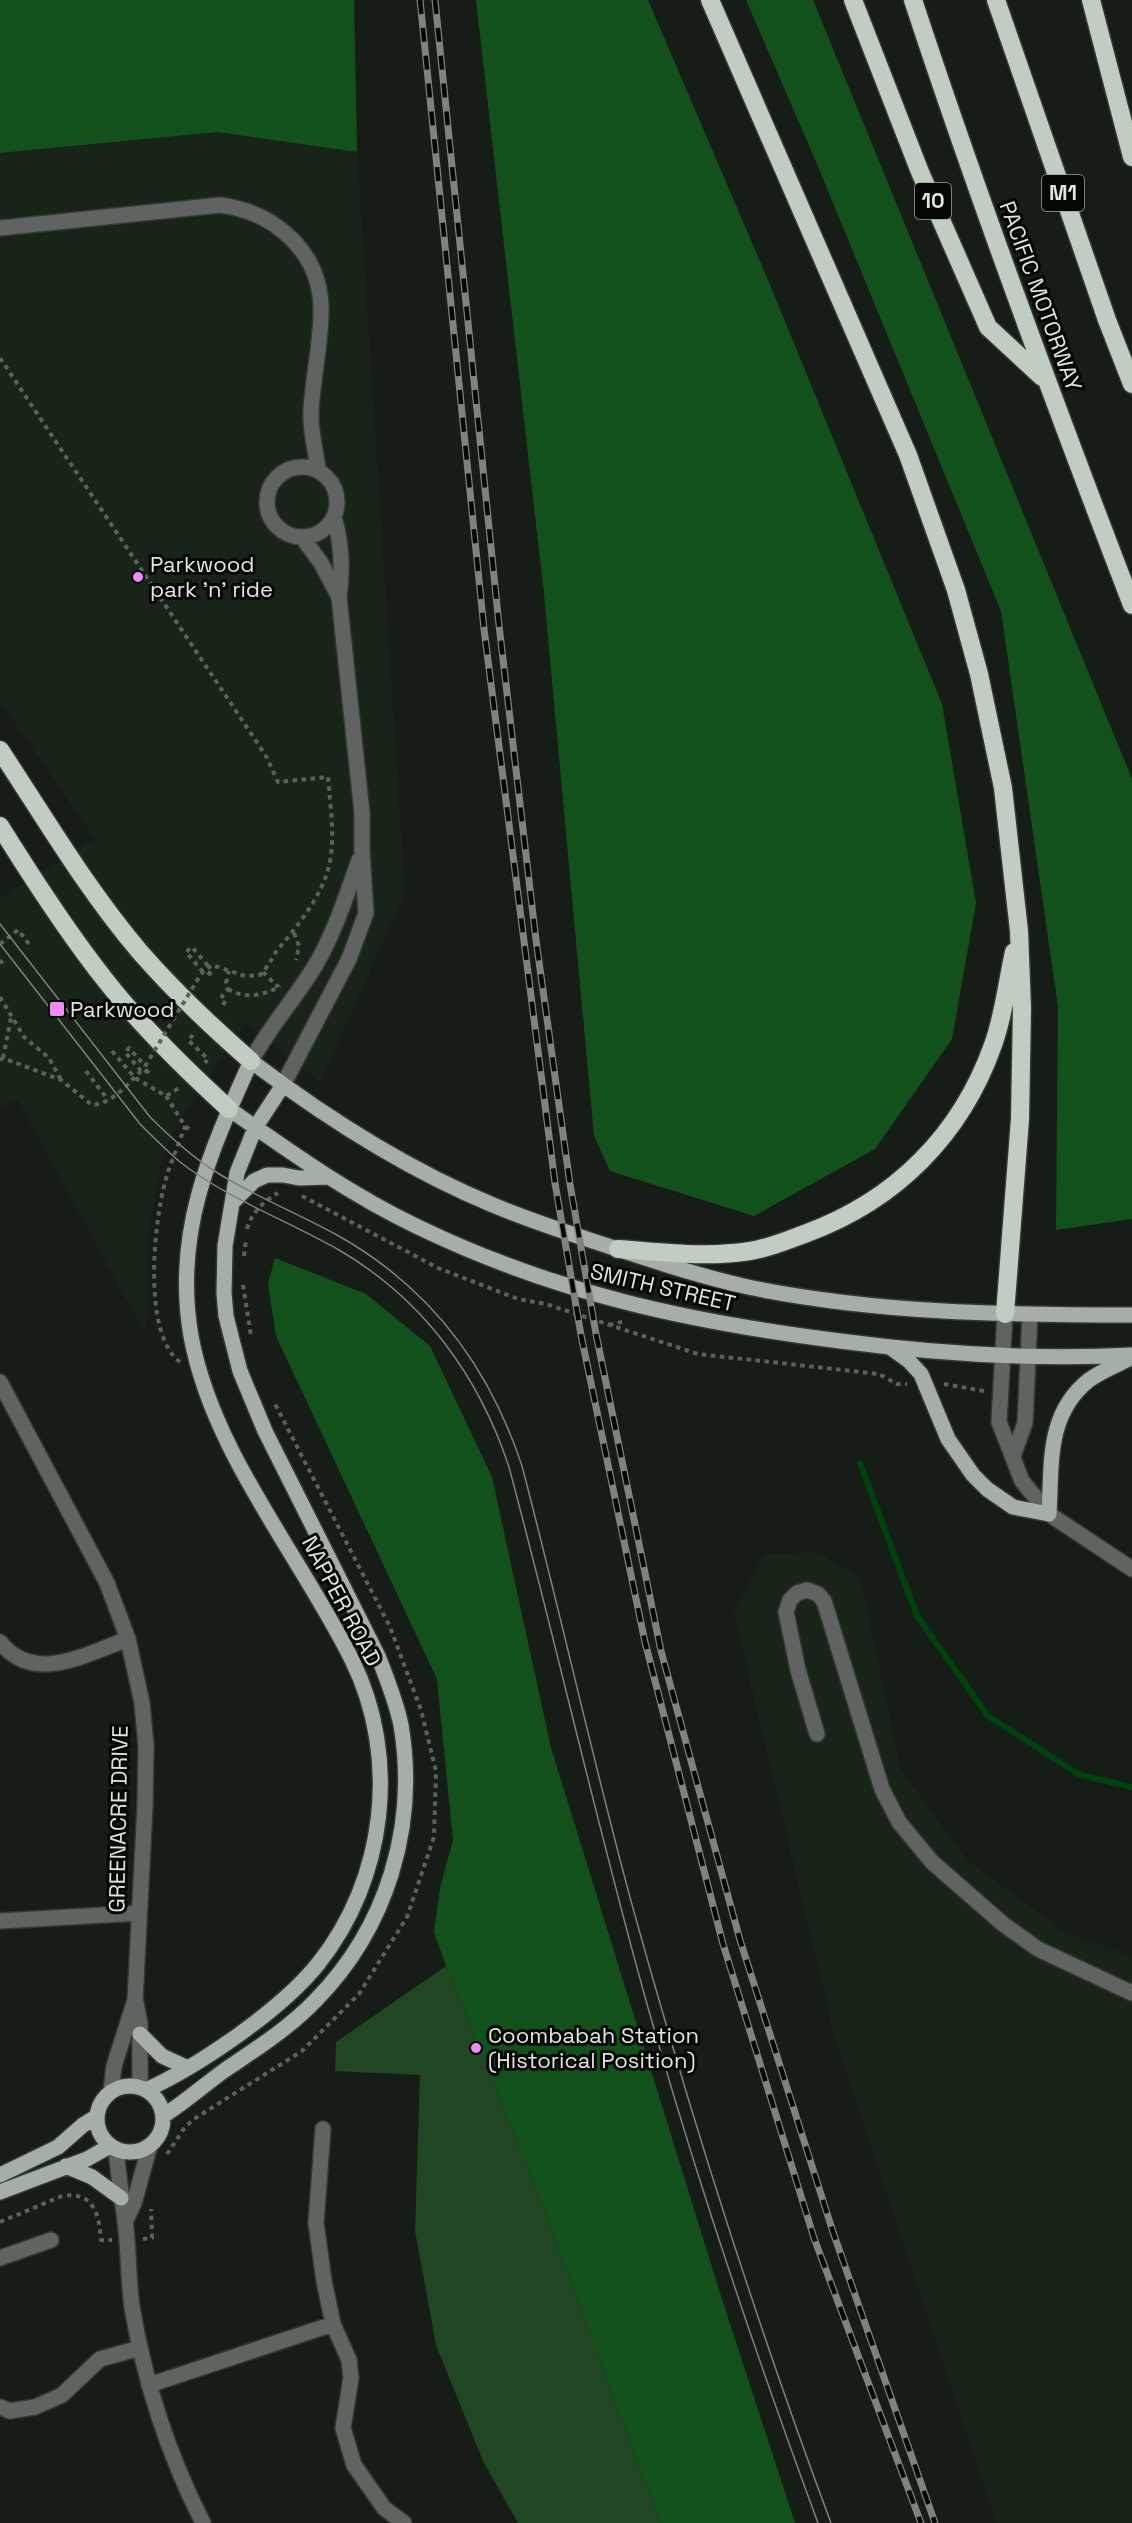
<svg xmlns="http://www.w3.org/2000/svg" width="1132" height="2523" viewBox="0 0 1132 2523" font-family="'Space Grotesk',sans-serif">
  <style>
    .built { fill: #182418 }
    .green { fill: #214624 }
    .forest { fill: #13511c }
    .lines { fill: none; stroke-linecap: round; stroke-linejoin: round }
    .stream { stroke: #00420c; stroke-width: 6 }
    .minor-casing { stroke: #323932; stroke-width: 18 }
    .major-casing { stroke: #323932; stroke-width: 18 }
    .highway-casing { stroke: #323932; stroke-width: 21 }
    .path { stroke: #5b615b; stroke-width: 4; stroke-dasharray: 4.5 4.5; stroke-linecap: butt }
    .minor { stroke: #606460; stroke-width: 15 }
    .major { stroke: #a6afa6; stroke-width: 15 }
    .highway { stroke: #c2cdc2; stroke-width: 18 }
    .tram { stroke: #7d837d; stroke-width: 1.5 }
    .rail-casing { stroke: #7d837d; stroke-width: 7 }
    .rail { stroke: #040704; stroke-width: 4.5; stroke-dasharray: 14; stroke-linecap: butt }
    .path-bridge { stroke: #5b615b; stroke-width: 4; stroke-dasharray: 4.5 4.5; stroke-linecap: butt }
    .poi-dot { fill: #f08bf5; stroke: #040704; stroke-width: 2 }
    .labels { text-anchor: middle; stroke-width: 6; stroke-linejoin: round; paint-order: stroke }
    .shield { fill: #040704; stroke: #9ea29e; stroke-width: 1.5 }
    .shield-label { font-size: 21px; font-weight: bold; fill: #e0e5e0 }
    .street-label { font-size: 22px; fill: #e0e5e0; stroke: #040704 }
    .poi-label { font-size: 22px; fill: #e0e5e0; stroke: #040704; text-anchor: start }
  </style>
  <rect width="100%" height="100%" fill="#161d16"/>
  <path class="built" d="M217 132 357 152 405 894 320 1082 245 1023 175 1128 161 1162 149 1233 147 1263 149 1308 144 1332 18 1100 0 1109V898L95 839 0 701V153Z
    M818 1552 861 1578 900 1769 968 1861 1065 1932 1132 1956V2523H996L835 2038 734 1613 764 1554Z"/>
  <path class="green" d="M446 1966 535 2185 660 2523H518L483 2461 436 2345 415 2231 420 2075 335 2071 336 2042Z"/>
  <path class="forest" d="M0 0H354L357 152 217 132 0 153Z
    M476 0H648L768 280 942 704 976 903 952 1039 875 1149 754 1216 610 1171 594 1136 544 594Z
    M746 0H813L1132 779V1219L1056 1230 1058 1007 1001 611 817 164Z
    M275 1258 366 1294 430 1346 492 1477 551 1748 720 2293 795 2523H660L535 2185 446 1966 434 1932 440 1888 453 1840 437 1679 276 1336 268 1284Z"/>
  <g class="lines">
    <path class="stream" d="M860 1463 917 1616 988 1716 1080 1775 1132 1787"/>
    <defs>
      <path id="minor" d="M0 228 220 205C275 212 321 252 321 310 321 344 313 377 311 411 310 432 316 450 318 470
        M267 502a35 35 0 1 1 70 0a35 35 0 1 1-70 0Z
        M302 537 321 563 339 597
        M251 1061C270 1026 295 999 315 966 335 932 346 896 359 860
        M283 1085 349 959 366 913 362 851V813L339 597C343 569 342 544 334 517
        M1005 1314 999 1422 1022 1481 1049 1514 1132 1569
        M0 1382 107 1583 128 1639 142 1703 146 1746 145 1806 135 2000 114 2066 111 2091
        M1013 1456 1025 1423 1030 1315
        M0 1642C34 1685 86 1654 128 1639
        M817 1734 798 1670 786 1612 790 1600 797 1593 807 1590 818 1594 824 1601 882 1789 899 1822 932 1862 1003 1924 1038 1949 1132 1993
        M0 1921 139 1913
        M136 2003 140 2024V2088
        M323 2129 316 2223 324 2281 333 2324 349 2360 351 2378 343 2428 354 2465 384 2508 404 2523
        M116 2149C118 2173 122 2197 125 2221 129 2250 128 2279 132 2307 145 2384 168 2454 203 2523
        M125 2222 134 2203 150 2145
        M0 2258 51 2240
        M149 2385 333 2324
        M0 2407 10 2411 35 2407 62 2395 100 2359 140 2348"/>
      <path id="major" d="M229 1109C289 1151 349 1194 416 1226 554 1293 689 1322 840 1341 938 1354 1034 1360 1132 1355
        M232 1203 254 1181 267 1175H283L299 1178 328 1177
        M891 1348 909 1361 921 1374 948 1439 973 1475 987 1489 1013 1507 1049 1514C1052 1464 1046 1414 1089 1380 1101 1371 1117 1365 1131 1358
        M140 2034 162 2056 188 2068
        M97 2119a33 33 0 1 1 66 0a33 33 0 1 1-66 0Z
        M146 2090C199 2066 281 2010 318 1964 386 1879 400 1757 352 1660 300 1555 212 1452 191 1336 173 1233 210 1152 251 1061 325 1117 406 1169 493 1205 533 1222 575 1235 617 1249 660 1263 703 1277 748 1287 874 1313 1004 1315 1132 1315
        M163 2116C184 2103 204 2085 225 2070 256 2049 289 2028 315 2001 387 1928 418 1826 401 1725 396 1701 387 1679 378 1656L265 1431 240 1371 226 1316 224 1293 225 1246 237 1173 255 1128 283 1085
        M66 2166 92 2177 121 2198
        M0 2175 58 2147 83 2125 96 2117
        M0 2192 87 2159 110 2146"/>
      <path id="highway" d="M710 0 908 455 956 590 979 674 1003 788 1019 931 1022 1008 1020 1119 1005 1314
        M853 0 920 172 988 327 1042 377
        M913 0C980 204 1055 405 1132 605
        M996 0 1107 320 1132 384
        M1091 0 1132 157
        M0 750C45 818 87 890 140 952 174 991 212 1027 251 1061
        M0 826C33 879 67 932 106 981 142 1027 185 1069 229 1109
        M618 1249C662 1252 706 1258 750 1251 770 1248 788 1240 807 1233 896 1200 961 1135 993 1045 1004 1015 1007 983 1014 952"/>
    </defs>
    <use href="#minor" class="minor-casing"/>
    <use href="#major" class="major-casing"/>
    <use href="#highway" class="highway-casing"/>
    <path class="path" d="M0 358 266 756 278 782 328 777C330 804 335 834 330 861 324 895 297 926 276 952 271 960 267 968 260 975L245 976 212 965 207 969 211 975
      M294 933 299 946 296 960
      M0 944 18 930 29 944
      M0 960 3 964
      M203 972 186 952 192 947 209 967
      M263 972 278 987
      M228 989C244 999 264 996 280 986
      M0 997 24 1037 49 1058 61 1080
      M223 1005 226 1000 222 996 228 989 226 983 229 971
      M193 1035 188 1040 208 1059 205 1063
      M112 1051 135 1078 166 1096 179 1088
      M3 1058 11 1018
      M0 1060 3 1058 61 1080 92 1105C114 1103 128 1083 143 1069L149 1073
      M86 1071 108 1100
      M141 1071 125 1052 129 1048 145 1066
      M166 1096 185 1126 192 1131
      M302 1196 438 1268 518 1299 546 1304 698 1354 879 1374 897 1384H907
      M247 1229C252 1212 263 1202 278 1193
      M244 1256 246 1240
      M243 1285 251 1336
      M609 1325 625 1321
      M180 1362C142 1334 154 1223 165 1182 170 1163 179 1144 185 1126
      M944 1384 984 1391
      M167 2154 185 2127 194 2119 302 2051 359 1994 407 1917 434 1837 436 1771 421 1710 390 1627 274 1402
      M0 2222 62 2196C94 2191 99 2214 101 2240H112
      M143 2239 152 2238 151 2209"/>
    <use href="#minor" class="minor"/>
    <use href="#major" class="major"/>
    <use href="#highway" class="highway"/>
    <path class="tram" d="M0 924 150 1117C170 1137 191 1156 216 1172 254 1196 297 1213 337 1235 430 1287 489 1366 522 1466 560 1611 592 1757 631 1901 689 2111 755 2319 831 2523
      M0 944 140 1124C153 1137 166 1150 180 1162 228 1199 286 1220 339 1250 423 1299 479 1376 509 1467 556 1643 596 1821 645 1997 695 2175 754 2350 818 2523"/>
    <defs>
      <path id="rail" d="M420 0 484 629 555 1183 581 1335 645 1642 723 1944 814 2238 921 2523
        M435 0 499 625 536 940 570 1184 596 1334 661 1651 740 1940 833 2232 935 2523"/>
    </defs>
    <use href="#rail" class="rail-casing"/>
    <use href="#rail" class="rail"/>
    <path class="path-bridge" d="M149 1073 144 1068 201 974 205 970 211 975"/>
  </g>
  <g class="poi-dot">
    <circle cx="138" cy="577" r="6"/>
    <rect x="49" y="1001" width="16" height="16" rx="3"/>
    <circle cx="476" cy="2048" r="6"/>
  </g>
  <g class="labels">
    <g class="shield">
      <rect x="1042" y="175" width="42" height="36" rx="4.5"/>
      <rect x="915" y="183" width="36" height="36" rx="4.5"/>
    </g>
    <g class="shield-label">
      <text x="1063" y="200">M1</text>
      <text x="933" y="208">10</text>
    </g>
    <g class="street-label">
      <text transform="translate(1041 296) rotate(70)" y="8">PACIFIC MOTORWAY</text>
      <text transform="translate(663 1287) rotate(13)" y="8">SMITH STREET</text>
      <text transform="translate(342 1601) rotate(62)" y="8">NAPPER ROAD</text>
      <text transform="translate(118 1819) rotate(-89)" y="8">GREENACRE DRIVE</text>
    </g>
    <g class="poi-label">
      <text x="150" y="572">Parkwood<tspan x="150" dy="25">park 'n' ride</tspan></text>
      <text x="70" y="1017">Parkwood</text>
      <text x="488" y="2043">Coombabah Station<tspan x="488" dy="25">(Historical Position)</tspan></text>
    </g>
  </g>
</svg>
